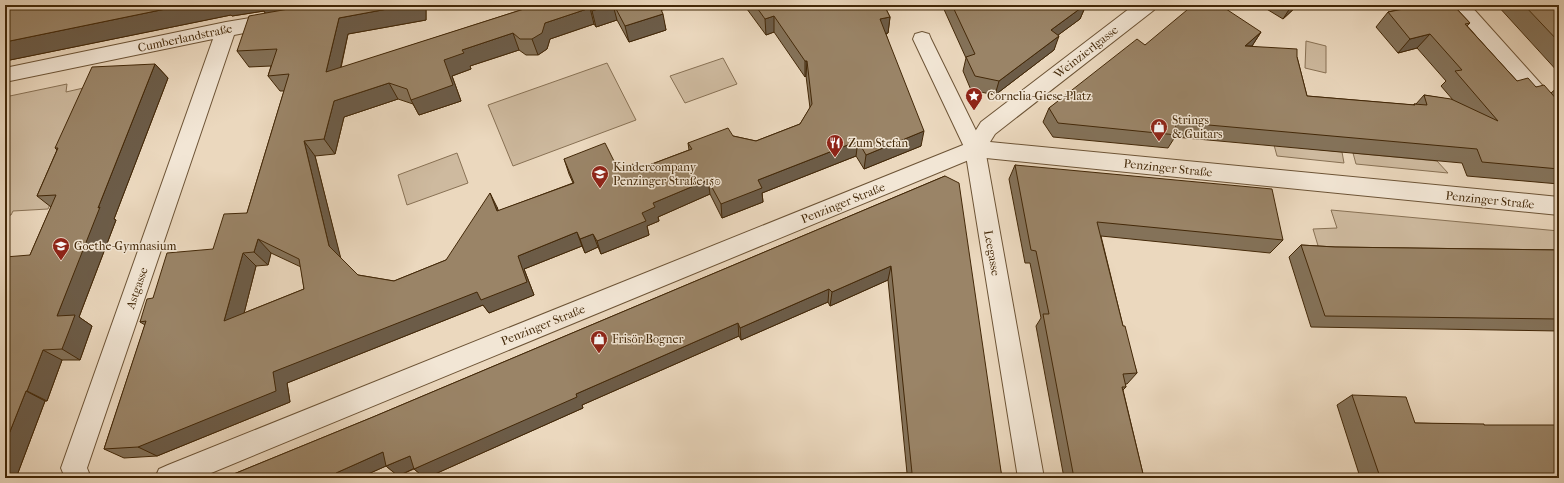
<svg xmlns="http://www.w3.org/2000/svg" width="1564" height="483" viewBox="0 0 1564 483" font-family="'IM FELL French Canon',serif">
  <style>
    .green { fill: #ceba9f; stroke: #887154 }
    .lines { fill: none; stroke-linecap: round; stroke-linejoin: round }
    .minor-casing { stroke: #6d5436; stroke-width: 2 }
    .tertiary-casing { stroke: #6d5436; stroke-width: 2 }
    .minor { fill: #f2e6d5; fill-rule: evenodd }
    .tertiary { fill: #f2e6d5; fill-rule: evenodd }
    .wall { fill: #847259; stroke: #432808; fill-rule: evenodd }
    .shaded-wall { fill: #6c5c48; stroke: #432808 }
    .building { fill: #9a8467; stroke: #432808; fill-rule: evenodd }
    .labels { text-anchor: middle; stroke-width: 3; stroke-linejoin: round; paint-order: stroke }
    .street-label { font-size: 12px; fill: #432808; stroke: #f2e6d5 }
    .poi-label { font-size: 12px; fill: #432808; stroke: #f2e6d5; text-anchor: start }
  </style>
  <rect width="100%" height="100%" fill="#ebd8be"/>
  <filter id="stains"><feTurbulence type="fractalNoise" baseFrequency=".005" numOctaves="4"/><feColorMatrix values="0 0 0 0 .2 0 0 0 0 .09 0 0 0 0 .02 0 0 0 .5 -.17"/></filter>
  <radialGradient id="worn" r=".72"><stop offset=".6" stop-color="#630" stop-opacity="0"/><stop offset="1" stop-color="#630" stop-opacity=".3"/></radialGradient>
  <path class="green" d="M1306 41 1326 46V73L1305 68Z
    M723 58 737 84 685 103 670 76Z
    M607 63 636 120 513 166 488 105Z
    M105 83 66 168 48 209 13 211 11 215 5 216V97L67 84 66 92Z
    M1274 145 1342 152 1344 163 1277 156Z
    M457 153 468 183 407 205 398 175Z
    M1353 153 1437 161 1448 173 1356 164Z
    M1331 210 1559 231V263L1322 259 1313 229 1337 228Z"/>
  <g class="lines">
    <defs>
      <path id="minor" d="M1450 5H1470L1559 104V126L1552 124Z
        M274 14 281 16 283 21 281 26 234 35 87 468 91 478H65L61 468 213 39 5 82V68L226 22Z
        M922 32 929 34 931 39 985 149 1044 478H1018L965 149 913 39 915 34Z"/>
      <path id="tertiary" d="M1134 5H1156L1154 10 995 134 990 142 1559 197V215L976 157 199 478H155L159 469 168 465 968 143 981 122Z"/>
    </defs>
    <use href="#minor" class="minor-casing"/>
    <use href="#tertiary" class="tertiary-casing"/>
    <use href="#minor" class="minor"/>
    <use href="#tertiary" class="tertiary"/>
  </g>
  <path class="wall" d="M5 5H426V20L348 34 341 68 524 9 523 5H676L661 10 666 30 629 42 617 20 596 27 594 24 550 39 547 49 538 55H526L519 50 470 66 471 69 452 76 461 101 419 115 413 104 398 99 344 117 335 154 315 156 340 257 358 275 394 281 446 260 497 207 498 211 573 183 569 174 564 159 618 169 636 170 689 150 688 143 733 136 756 141 800 124 810 108 806 76 805 77 774 32 766 35 744 5H884L890 17 888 33 886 34 921 146 864 169 856 156 762 193 763 202 722 218 710 194 658 217 659 221 647 226 649 235 601 254 598 247 585 253 582 246 524 269 534 295 489 313 483 305 287 383 290 402 157 456 124 458 104 449 145 325 140 322 153 298 213 249 247 213 284 91H280L268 76 271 66 249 67 237 51 265 13 264 11 232 16 231 15 5 61ZM271 253 301 267 304 289 244 313 256 266 268 265Z
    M942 5H1086L1080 19 1058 35 1054 50 995 95 971 90 963 71 966 58Z
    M1260 5H1298L1283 19Z
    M1392 5H1454V6L1470 23 1467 26 1517 81 1536 87 1551 93 1559 86V184L1467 176 1462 163 1175 137 1168 148 1053 137 1043 122 1049 108 1145 45 1261 32 1252 46 1297 57 1307 96 1413 105 1414 104H1416L1424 95 1453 100 1441 86 1446 81 1417 48 1398 53 1376 27 1388 12 1397 10Z
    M1497 5H1559V73Z
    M155 64 168 78 114 219 116 220 79 317 92 326 80 360H62L47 401H45L16 478H5L30 255 51 207 37 196 57 150 55 148Z
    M1015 165 1283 240 1270 253 1101 236 1123 326 1137 373 1127 384H1125L1126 387 1123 390 1144 478H1064L1036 326 1041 318 1030 263H1025L1009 179Z
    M945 176 1002 478H796L797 474 907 473 888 280 830 306 828 302 741 340 739 336 582 405 583 408 426 478H425L414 469 398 476 386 466 359 478H224L373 417Z
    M1301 245 1335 247 1559 250V331L1311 327 1289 257Z
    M1352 395 1415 423 1484 425 1559 478H1281L1285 476 1360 477 1337 405Z"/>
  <path class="shaded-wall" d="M185 5H318L266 14 264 11 232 16 231 15 5 61V42Z
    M409 5H426V20L348 34 336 88 326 72 339 18Z
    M609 5H613L617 20 596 27 592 11Z
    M656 5H676L657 12Z
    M1085 5H1086L1080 19 1046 44 1051 30Z
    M1292 5H1298L1283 19Z
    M590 8 594 24 550 39 547 49 538 55 532 39 545 23Z
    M663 14 666 30 629 42 625 26Z
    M774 16V32L766 35 765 19Z
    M890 17 888 33 878 35 880 19Z
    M1261 32 1252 46H1245Z
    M513 33 519 50 470 66 471 69 452 76 461 101 419 115 411 100 444 60 462 50Z
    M1430 34 1417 48 1398 53 1410 39Z
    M1059 36 1054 50 995 95 999 81Z
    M805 61H807L806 76 805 77Z
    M155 64 168 78 114 219 116 220 79 317 92 326 80 360 62 349 57 316 98 208Z
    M389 83 398 99 344 117 335 154 324 139 334 101Z
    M924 131 921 146 864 169 866 155Z
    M304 141 315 156 341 259 329 246Z
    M858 141 856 156 762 193 763 202 722 218 721 204 758 180Z
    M708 180 710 194 658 217 659 221 647 226 649 235 601 254 597 241 642 213 653 203Z
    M490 193 497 207 504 225 497 211Z
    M577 232 582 246 524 269 534 295 489 313 483 305 287 383 290 402 157 456 138 447 273 372 518 256Z
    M593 234 598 247 585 253 580 239Z
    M258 239 271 253 268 265 254 252Z
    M243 253 256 266 239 333 224 321Z
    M891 266 888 280 830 306 832 292Z
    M829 289 828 302 741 340 740 328Z
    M738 323 739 336 582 405 583 408 426 478H425L414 469 576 394Z
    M43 350 62 360 47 401 27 391Z
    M26 391 45 401 16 478H5V444Z
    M383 452 395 462 359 478H337L336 473Z
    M410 456 421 465 398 476 386 466Z"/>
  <path class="building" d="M5 5H185L5 42Z
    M311 5H409L339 18 326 72 524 9 523 5H609L592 11 590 8 545 23 542 33 532 39H520L513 33 462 50 464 53 444 60 453 85 411 100 407 89 389 83 334 101 324 139 304 141 329 246 358 275 394 281 446 260 490 193 497 211 574 183 564 159 605 143 618 169 633 164 636 170 692 149 688 143 728 128 733 136 756 141 800 124 812 104 807 61H805L774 16 765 19 755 5H884L890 17 880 19 924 131 866 155 858 141 758 180 762 188 721 204 708 180 653 203 655 207 642 213 646 221 597 241 593 234 580 239 577 232 518 256 527 282 481 300 477 292 273 372 276 391 138 447 104 449 146 321 140 322 147 299 153 298 167 253 213 249 224 214 247 213 289 74 268 76 277 49 237 51 249 16ZM258 239 299 259 304 289 224 321 243 253 254 252Z
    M614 5H659L663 14 625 26Z
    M952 5H1085L1051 30 1059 36 999 81 975 76 966 57 975 54Z
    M1193 5H1220L1261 32 1245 46 1297 49V57L1307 96 1415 105 1414 104 1427 105 1424 95 1451 99 1498 121 1455 71 1462 70 1430 34 1410 39 1388 12 1419 6 1418 5H1453L1470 23 1465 24 1517 81 1528 78 1536 87 1544 85 1559 102V169L1482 162 1477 149 1175 122 1177 135 1058 123 1049 108 1137 39 1145 45Z
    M1524 5H1559V42Z
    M155 64 98 208 100 207 57 316 75 315 69 331 62 349 43 350 27 391H26L5 444V257L30 255 56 195 37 196 58 148H55L92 67Z
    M1015 165 1272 189 1283 240 1097 222 1123 326H1125L1137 373 1123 374 1126 387H1122L1144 478H1074L1043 314H1049L1036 251 1031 250Z
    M945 176 959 183 1002 478H797V474L912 473 891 266 832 292 829 289 740 328 738 323 576 394 577 397 414 469 410 456 386 466 383 452 336 473 337 478H224L373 417Z
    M1301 245 1335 247 1559 250V319L1325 316Z
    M1352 395 1406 397 1415 423 1484 424V425H1559V478H1286L1285 476 1380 477Z
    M752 475V478H706V476Z"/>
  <defs>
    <symbol id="sight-pin" viewBox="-11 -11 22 30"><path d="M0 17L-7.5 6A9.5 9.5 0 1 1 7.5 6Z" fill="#8f2418" stroke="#f2e6d5"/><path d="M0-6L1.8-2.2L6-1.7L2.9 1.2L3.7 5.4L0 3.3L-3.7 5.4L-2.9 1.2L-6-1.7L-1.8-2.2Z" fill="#fff"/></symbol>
    <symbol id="shop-pin" viewBox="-11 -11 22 30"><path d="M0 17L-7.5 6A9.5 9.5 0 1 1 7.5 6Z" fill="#8f2418" stroke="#f2e6d5"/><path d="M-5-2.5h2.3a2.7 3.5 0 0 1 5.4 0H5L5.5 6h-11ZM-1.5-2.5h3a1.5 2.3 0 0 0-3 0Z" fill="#fff"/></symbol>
    <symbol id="restaurant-pin" viewBox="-11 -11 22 30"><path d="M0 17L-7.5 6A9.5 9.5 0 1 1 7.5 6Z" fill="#8f2418" stroke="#f2e6d5"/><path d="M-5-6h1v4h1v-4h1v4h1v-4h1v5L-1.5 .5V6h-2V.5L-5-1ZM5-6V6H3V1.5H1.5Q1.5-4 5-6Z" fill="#fff"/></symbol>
    <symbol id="school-pin" viewBox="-11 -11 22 30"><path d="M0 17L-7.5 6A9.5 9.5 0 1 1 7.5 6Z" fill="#8f2418" stroke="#f2e6d5"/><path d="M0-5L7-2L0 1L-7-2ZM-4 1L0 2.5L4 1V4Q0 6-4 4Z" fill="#fff"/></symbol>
  </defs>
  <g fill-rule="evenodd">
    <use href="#sight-pin" x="964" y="86" width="20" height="27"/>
    <use href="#shop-pin" x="1149" y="117" width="20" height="27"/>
    <use href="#restaurant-pin" x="825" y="133" width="20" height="27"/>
    <use href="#school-pin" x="590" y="164" width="20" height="27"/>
    <use href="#school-pin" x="51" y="236" width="20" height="27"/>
    <use href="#shop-pin" x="589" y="329" width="20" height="27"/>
  </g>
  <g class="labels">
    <g class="street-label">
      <text transform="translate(185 38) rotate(-12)" y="4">Cumberlandstraße</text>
      <text transform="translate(1086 52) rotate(-38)" y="4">Weinzierlgasse</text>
      <text transform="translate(1168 168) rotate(6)" y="4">Penzinger Straße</text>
      <text transform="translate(1490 200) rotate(6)" y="4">Penzinger Straße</text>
      <text transform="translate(843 203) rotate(-22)" y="4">Penzinger Straße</text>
      <text transform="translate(992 253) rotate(80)" y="4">Leegasse</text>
      <text transform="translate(137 288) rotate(-71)" y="4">Astgasse</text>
      <text transform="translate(543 325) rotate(-22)" y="4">Penzinger Straße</text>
    </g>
    <g class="poi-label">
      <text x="987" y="100">Cornelia-Giese-Platz</text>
      <text x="1172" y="124">Strings<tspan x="1172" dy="14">&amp; Guitars</tspan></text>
      <text x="848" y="147">Zum Stefan</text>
      <text x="613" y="171">Kindercompany<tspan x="613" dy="14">Penzinger Straße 150</tspan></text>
      <text x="74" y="250">Goethe-Gymnasium</text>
      <text x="612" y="343">Frisör Bogner</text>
    </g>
  </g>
  <rect width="1564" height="483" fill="none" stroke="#ebd8be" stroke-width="20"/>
  <rect x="6" y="6" width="1552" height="471" fill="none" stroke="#432808" stroke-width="2"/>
  <rect x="10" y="10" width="1544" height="463" fill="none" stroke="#432808"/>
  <rect width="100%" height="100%" filter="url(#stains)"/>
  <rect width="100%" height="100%" fill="url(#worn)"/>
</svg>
